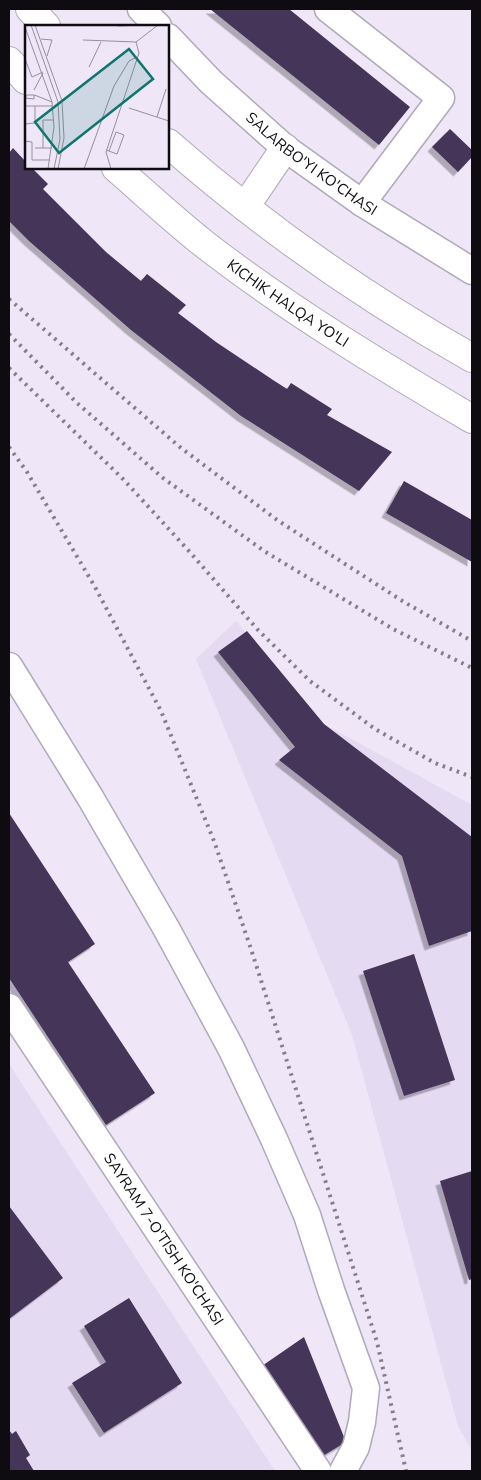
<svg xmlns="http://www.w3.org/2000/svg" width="481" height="1480" viewBox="0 0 481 1480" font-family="'Nunito Sans',sans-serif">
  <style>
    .built { fill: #e4daf2 }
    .building { fill: #453458; filter: url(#shadow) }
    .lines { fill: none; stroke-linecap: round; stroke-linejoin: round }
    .minor-casing { stroke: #b0a9b9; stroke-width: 29 }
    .highway-casing { stroke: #b0a9b9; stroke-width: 30 }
    .minor { stroke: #fff; stroke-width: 26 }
    .highway { stroke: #fff; stroke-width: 28 }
    .rail { stroke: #837e89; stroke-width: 4; stroke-dasharray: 2.5 5; stroke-linecap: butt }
    .labels { text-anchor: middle; stroke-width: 5; stroke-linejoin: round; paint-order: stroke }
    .street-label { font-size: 15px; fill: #0e0c11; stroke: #fff }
    .inset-road { fill: none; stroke: #958f9c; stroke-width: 1 }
    .view { fill: #0f766e; fill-opacity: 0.15; stroke: #0f766e; stroke-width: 2.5 }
    .inset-edge { fill: none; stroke: #0e0c11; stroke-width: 2.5 }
  </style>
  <defs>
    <filter id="shadow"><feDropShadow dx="-4.5" dy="4.5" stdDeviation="0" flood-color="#0004"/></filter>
  </defs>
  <rect width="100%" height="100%" fill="#efe7f8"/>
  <path class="built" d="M236 621 324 724 472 805V1451L458 1426 352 1035 196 659Z
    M9 1064 275 1471H9Z"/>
  <path class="building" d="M210 9H289L410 107 379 145Z
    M450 129 472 150V157L458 172 432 147Z
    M13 148 26 162V168H32L48 184 43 189 106 252 141 281 147 274 186 305 178 313 216 342 273 380 287 389 291 383 332 409 327 415 392 452 359 491 241 416 131 330 29 241 9 221V153Z
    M404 481 472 520V562L386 513Z
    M247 631 324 724 472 837V931L429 946 402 856 279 760 295 747 218 652Z
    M9 813 95 944 68 962 155 1093 106 1125 9 978Z
    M414 954 455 1080 404 1096 363 971Z
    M472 1171V1279L469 1280 440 1181Z
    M9 1206 63 1278 9 1319Z
    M129 1298 182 1383 104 1433 72 1383 106 1362 84 1326Z
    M304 1337 346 1442 321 1457 259 1368Z
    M9 1430 12 1434 16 1431 30 1455 26 1458 34 1471H9Z"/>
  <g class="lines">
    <defs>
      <g id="minor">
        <path d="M141 9 158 26"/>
        <path d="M328 9 441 98 362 203"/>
        <path id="s1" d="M168 37 211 82 285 148 362 203 472 271"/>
        <path d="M9 666 90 797 166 928 231 1048 274 1139 307 1215 331 1290 366 1388 362 1422 356 1447 343 1471"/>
        <path id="s2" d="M9 1007 318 1471"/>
      </g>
      <g id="highway">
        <path d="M30 9 46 26"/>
        <path d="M9 61 26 80"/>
        <path d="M168 143C261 225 364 297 472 358"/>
        <path id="s3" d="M116 168C146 194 176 222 208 247 291 311 382 366 472 419"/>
        <path d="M245 207 285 148"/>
      </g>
    </defs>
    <use href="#minor" class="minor-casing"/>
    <use href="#highway" class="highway-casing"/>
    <use href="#minor" class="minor"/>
    <use href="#highway" class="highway"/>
    <path class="rail" d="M9 299 181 448 277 520 404 602 472 641
      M9 334 77 403 163 478 264 551 393 629 472 668
      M9 368 123 479 188 550 258 630 310 681 375 729 435 763 472 777
      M9 447 27 472 95 587 161 711 214 841 250 946 377 1342 406 1471"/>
  </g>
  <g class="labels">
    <g class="street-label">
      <text dy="5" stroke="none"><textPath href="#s1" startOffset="192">SALARBO'YI KO'CHASI</textPath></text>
      <text dy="5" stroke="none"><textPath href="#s3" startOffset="219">KICHIK HALQA YO'LI</textPath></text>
      <text dy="5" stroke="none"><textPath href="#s2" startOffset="279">SAYRAM 7-O'TISH KO'CHASI</textPath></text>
    </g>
  </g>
  <g transform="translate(25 25)">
    <rect width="144" height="144" fill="#efe7f8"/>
    <path class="inset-road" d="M6 0 33 77 35 114 29 144M10 0 37 76 39 113 33 144M92 1 120 0M0 2 27 77 29 102 23 144M16 14 27 15 22 31M58 15 111 17M0 34 7 52 18 47M64 42 76 17M9 65 18 48M9 70V74L0 73 2 70H9L12 71 27 77M0 81H27M104 83 144 96M132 92 141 64M0 99 10 98V81M0 116 7 117V135H25M10 123H27M18 123V95H29M81 125 92 129 99 110 91 107 84 126M59 144 89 61 104 36 112 32M86 144 81 127 114 28 111 17 133 0"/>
    <path class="view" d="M104 24 128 54 34 128 10 97Z"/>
    <rect width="144" height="144" class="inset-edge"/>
  </g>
  <rect width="481" height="1480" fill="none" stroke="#0e0c11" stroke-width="20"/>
</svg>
